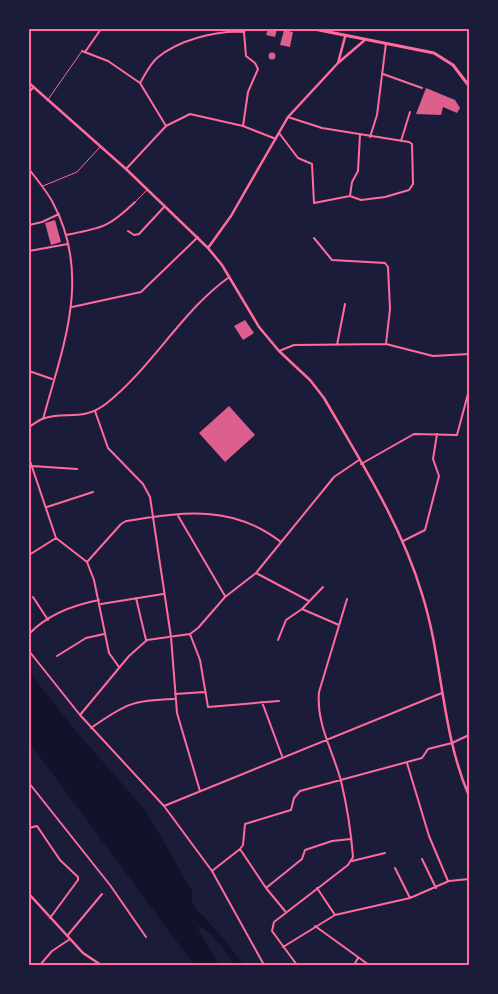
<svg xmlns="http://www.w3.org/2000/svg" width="498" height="994" viewBox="0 0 498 994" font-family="Figtree,sans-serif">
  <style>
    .water { fill: #12122b }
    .building { fill: #dd5f8e }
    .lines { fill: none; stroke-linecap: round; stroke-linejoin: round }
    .service { stroke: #ff6b9d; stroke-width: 1 }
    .minor { stroke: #ff6b9d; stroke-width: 2 }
    .tertiary { stroke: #ff6b9d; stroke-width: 2.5 }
    .secondary { stroke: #ff6b9d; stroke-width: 2.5 }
    .primary { stroke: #ff6b9d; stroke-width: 3 }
    .neatline { fill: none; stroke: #ff6b9d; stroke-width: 2 }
  </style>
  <rect width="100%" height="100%" fill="#1b1b3a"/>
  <path class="water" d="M29 672 70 724 146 811 192 891V901L196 909 218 932 244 965H234C225 950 213 933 197 925 202 940 213 951 219 965H194L29 742Z"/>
  <path class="building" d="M268 29H277L275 37 266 35Z
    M284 30 293 32 290 47 280 45Z
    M268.5 56a3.5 3.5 0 1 1 7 0a3.5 3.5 0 1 1-7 0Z
    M426 88 455 100 460 108 457 113 443 107 441 115 416 114Z
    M55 220 61 242 51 245 45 223Z
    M245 320 254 333 243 340 234 326Z
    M229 406 255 435 225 462 199 433Z"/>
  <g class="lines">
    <path class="service" d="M47 101 82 51
      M43 186 77 172 100 147
      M136 201 147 190"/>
    <path class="minor" d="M82 51 108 61 140 83 166 126 190 114 243 126 276 139
      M85 52 101 29
      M383 74 422 88
      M140 83C145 75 150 64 157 58 178 40 217 30 244 32L246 29
      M29 92 33 88
      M243 126 248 92 258 69 255 63 246 56 244 32
      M279 133 298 158 312 164 314 203 350 196 361 200 385 197 409 190 413 184 412 144 409 142 322 128 288 117
      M370 137 377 115 386 43
      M401 141 410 112
      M29 169C37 180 47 191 53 203 92 276 63 346 43 419
      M126 169 166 126
      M350 196 352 182 358 171 360 135
      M29 225 42 222 59 214
      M128 231 134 235 139 234 164 207
      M66 235C102 228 108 228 135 202
      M314 238 332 260 385 263 388 267 390 309 386 344
      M29 251 68 244
      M72 307 141 292 198 237
      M337 345 345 304
      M279 351 294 345 386 344 433 356 469 354
      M29 371 52 379
      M95 411 108 448 143 484 150 497 171 637 177 713 200 791
      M29 427C33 425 37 421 42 419 64 410 82 423 107 403 153 366 182 311 228 278
      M29 458 56 538 87 562 94 580 109 653 119 667
      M361 464 414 434 457 435 469 390
      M32 466 77 469
      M47 507 93 492
      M177 514 225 596
      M403 541 425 530 439 476 433 459 437 434
      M29 555 56 538
      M87 562 121 524 126 521C184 512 232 504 281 542
      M256 573 309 601
      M33 597 48 620
      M136 598 146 640
      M101 604 163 594
      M302 609 339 625
      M29 634C48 614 73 605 99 600
      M190 634 200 660 208 707 279 701
      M278 640 286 620 302 609 323 587
      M29 651 80 715
      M57 656 86 638 104 634
      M175 694 205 692
      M262 702 282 756
      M91 728C125 704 133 700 174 699
      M407 763 429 836 448 881
      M29 783 110 885 146 937
      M164 806 442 693
      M29 828 37 826 60 860 78 877V880L50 918
      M240 849 266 888 285 911
      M422 859 436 888
      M352 861 385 853
      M395 868 410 898
      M212 871 240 849 243 845 245 824 291 810 294 798 300 791 422 758 428 749 452 743 469 735
      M266 888 302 859 305 850 332 841 351 839
      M317 888 335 915
      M315 926 369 965
      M67 936 102 894
      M283 947 335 915 410 898 449 881 469 879
      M40 965 52 951 70 939
      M264 965 212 871 164 806 80 715 129 656 147 640 190 634 198 628 225 597 256 573 334 477 359 460
      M297 965 272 931 274 922 348 865 353 857C351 831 347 806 341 781 333 751 316 724 319 692L347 599
      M354 965 358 958
      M463 965 469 963"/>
    <path class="tertiary" d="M338 63 366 39
      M29 83 126 169 208 248 222 265 259 327 279 351 310 380 324 398C361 462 401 524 422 594 443 660 441 731 469 796
      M208 248 231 216 288 117 338 63 345 37"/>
    <path class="secondary" d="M29 894 83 953 101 965"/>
    <path class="primary" d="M314 29 434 53 453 65 469 86"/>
  </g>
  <rect width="498" height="994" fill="none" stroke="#1b1b3a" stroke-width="60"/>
  <rect x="30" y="30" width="438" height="934" class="neatline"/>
</svg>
